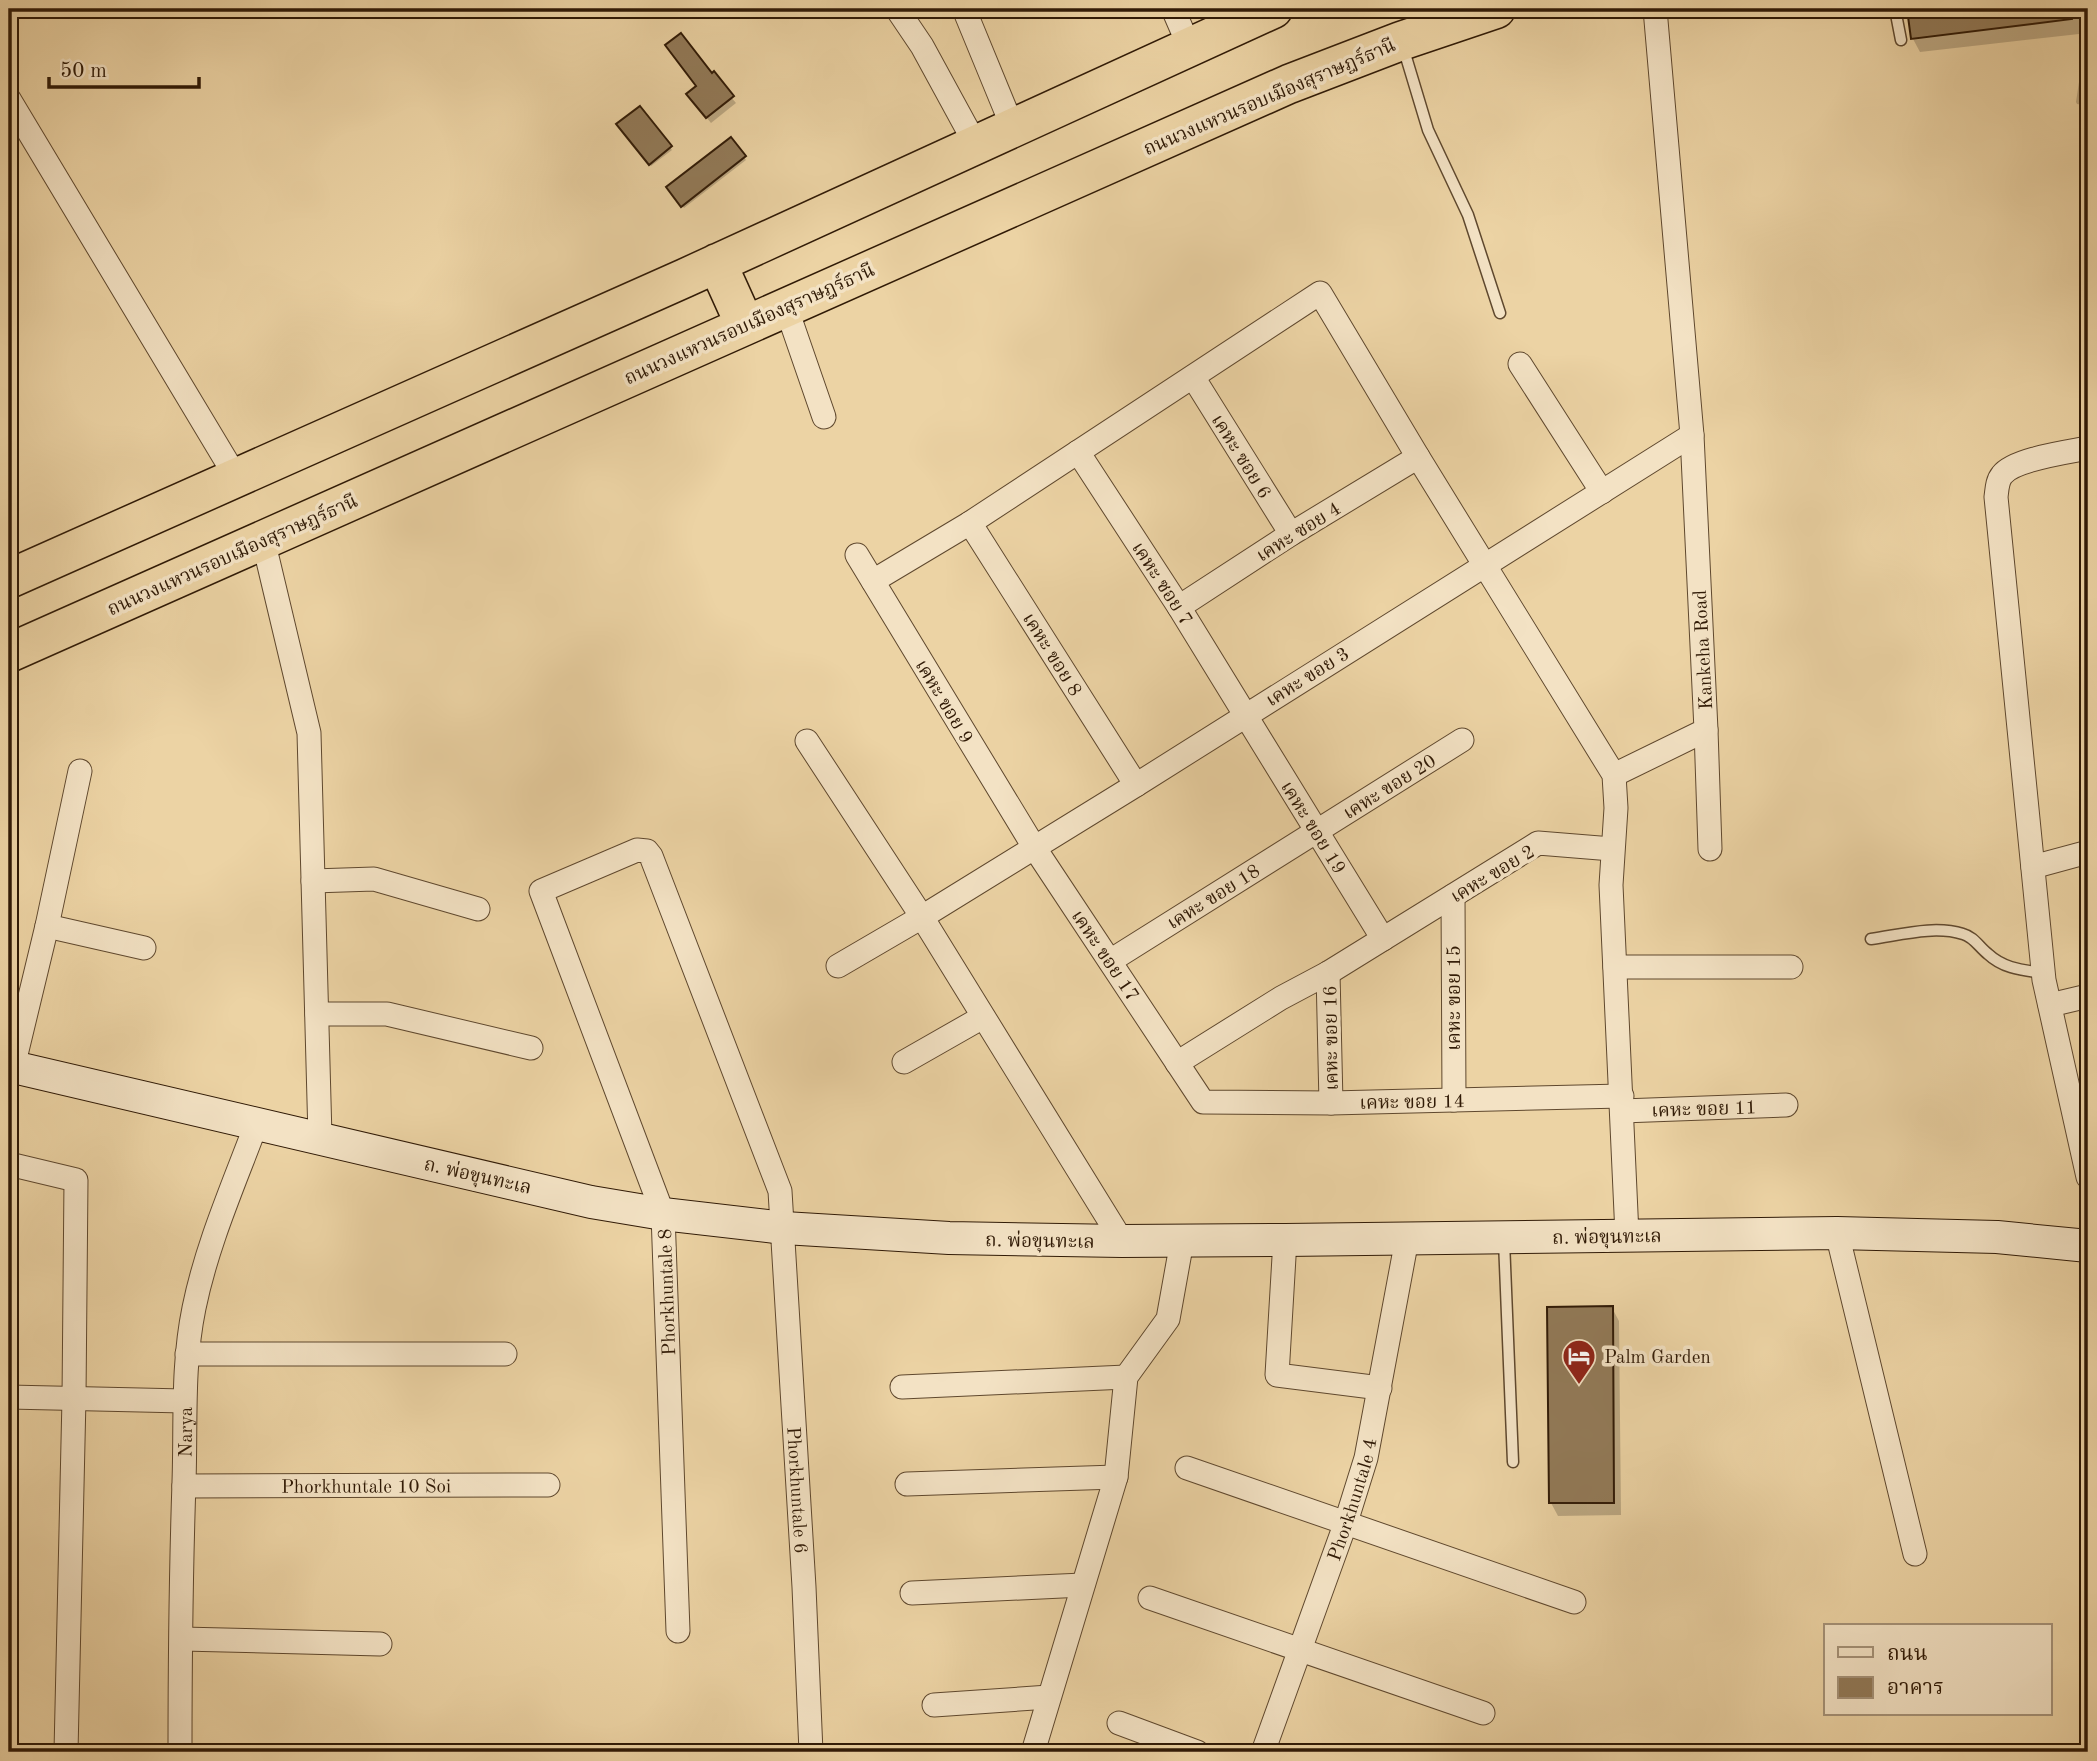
<svg xmlns="http://www.w3.org/2000/svg" width="2097" height="1761" viewBox="0 0 2097 1761" font-family="'Old Standard TT','Noto Serif Thai',serif">
  <style>
    .shadow { fill: #0003 }
    .building { fill: #927a58; stroke: #301a06; stroke-width: 2 }
    .lines { fill: none; stroke-linecap: round; stroke-linejoin: round }
    .lane-casing { stroke: #5f482e; stroke-width: 13 }
    .street-casing { stroke: #5f482e; stroke-width: 25 }
    .secondary-casing { stroke: #301a06; stroke-width: 34 }
    .highway-casing { stroke: #301a06; stroke-width: 41 }
    .lane { stroke: #f3e2c4; stroke-width: 10 }
    .street { stroke: #f3e2c4; stroke-width: 23 }
    .secondary { stroke: #f3e2c4; stroke-width: 32 }
    .highway { stroke: #ecd3a4; stroke-width: 38 }
    .labels { text-anchor: middle; stroke-width: 7; stroke-linejoin: round; paint-order: stroke }
    .street-label { font-size: 19px; fill: #301a06; stroke: #f3e2c4 }
    .poi-label { font-size: 19px; fill: #301a06; stroke: #f3e2c4; text-anchor: start }
  </style>
  <rect width="100%" height="100%" fill="#ecd3a4"/>
  <filter id="stains"><feTurbulence type="fractalNoise" baseFrequency=".00286" numOctaves="4"/><feColorMatrix values="0 0 0 0 .2 0 0 0 0 .09 0 0 0 0 .02 0 0 0 .5 -.17"/></filter>
  <radialGradient id="worn" r=".72"><stop offset=".6" stop-color="#630" stop-opacity="0"/><stop offset="1" stop-color="#630" stop-opacity=".3"/></radialGradient>
  <path class="shadow" d="M1909 9H2088V33L1920 52 1913 39Z
    M712 75 736 103 711 123 692 100 697 87Z
    M2079 82 2088 83V106L2077 104 2076 102Z
    M640 108 672 150 651 166 619 124Z
    M731 139 746 160 684 208 668 188Z
    M1612 1308 1619 1321 1621 1515 1558 1516 1551 1503 1549 1309Z"/>
  <path class="building" d="M1907 9H2071L2072 19 1911 39Z
    M681 33 712 73 714 71 734 96 706 118 686 94 696 86 665 45Z
    M640 106 672 146 649 165 616 124Z
    M731 137 746 156 681 207 666 187Z
    M1613 1306 1614 1503H1549L1547 1307Z"/>
  <g class="lines">
    <defs>
      <path id="lane" d="M1895 9 1901 40
        M1403 47 1428 130 1468 215 1500 313
        M1871 939C1900 935 1934 925 1963 934 1974 937 1979 947 1988 954 2004 969 2023 970 2043 973
        M1504 1241 1513 1462"/>
      <g id="street">
        <path d="M897 9 922 46 976 145"/>
        <path d="M964 9 1013 128"/>
        <path d="M1173 9 1189 46"/>
        <path d="M9 99 236 477"/>
        <path d="M786 307 824 417"/>
        <path d="M1520 364 1602 492"/>
        <path d="M1193 377 1291 534"/>
        <path d="M2088 448C2068 452 2014 459 2002 475 1997 481 1997 490 1996 497L2044 980 2088 1177"/>
        <path d="M1078 452 1179 607 1383 939"/>
        <path d="M970 523 1136 785"/>
        <path d="M263 540 309 733 320 1137"/>
        <path d="M857 555 1034 847 1203 1102 1331 1103 1622 1096"/>
        <path d="M873 581 970 523 1320 293 1418 457 1614 775 1616 808 1611 885 1627 1235"/>
        <path d="M1179 607 1291 534 1418 457"/>
        <path d="M1706 730 1710 849"/>
        <path d="M807 741 922 917 1122 1241"/>
        <path d="M1614 775 1706 730 1692 435 1655 9"/>
        <path d="M2033 867 2088 852"/>
        <path d="M313 881 374 879 478 909"/>
        <path d="M1453 896 1454 1100"/>
        <path d="M47 926 144 948"/>
        <path d="M1110 961 1462 740"/>
        <path d="M838 966 922 917 1136 785 1692 435"/>
        <path d="M1615 967H1791"/>
        <path d="M1328 973 1331 1103"/>
        <path d="M2050 1005 2088 996"/>
        <path d="M317 1014H387L531 1048"/>
        <path d="M904 1062 983 1017"/>
        <path d="M1177 1063 1281 998 1328 973 1538 843 1612 849"/>
        <path d="M13 1067 47 926 80 771"/>
        <path d="M1622 1111 1786 1105"/>
        <path d="M9 1164 76 1180 74 1398 66 1752"/>
        <path d="M1837 1233 1915 1554"/>
        <path d="M1285 1240 1277 1375 1380 1388"/>
        <path d="M187 1354H505"/>
        <path d="M902 1387 1126 1377"/>
        <path d="M9 1397 184 1401"/>
        <path d="M1187 1468 1574 1602"/>
        <path d="M907 1484 1116 1477"/>
        <path id="s1" d="M184 1486 548 1485"/>
        <path d="M912 1593 1083 1585"/>
        <path d="M1150 1598 1483 1713"/>
        <path id="s2" d="M678 1631 663 1214 541 891 637 850 647 851 651 856 780 1191 804 1587 811 1752"/>
        <path d="M182 1639 380 1644"/>
        <path d="M934 1705 1049 1697"/>
        <path d="M1119 1723 1197 1752"/>
        <path id="s3" d="M180 1752C180 1662 181 1572 184 1482 186 1424 182 1366 194 1308 207 1244 234 1184 257 1122"/>
        <path d="M1033 1752 1116 1477 1126 1377 1168 1319 1182 1241"/>
        <path id="s4" d="M1263 1752 1346 1522 1366 1458 1407 1239"/>
      </g>
      <path id="secondary" d="M9 1066 591 1202 663 1214 784 1228 949 1238 1122 1241 1285 1240 1837 1233 1997 1237 2088 1246"/>
      <path id="highway" d="M717 263 745 325
        M9 579 685 278 1273 9
        M9 653 1289 84 1401 41 1496 9"/>
    </defs>
    <use href="#lane" class="lane-casing"/>
    <use href="#street" class="street-casing"/>
    <use href="#secondary" class="secondary-casing"/>
    <use href="#highway" class="highway-casing"/>
    <use href="#lane" class="lane"/>
    <use href="#street" class="street"/>
    <use href="#secondary" class="secondary"/>
    <use href="#highway" class="highway"/>
  </g>
  <defs>
    <symbol id="hotel-pin" viewBox="-11 -11 22 30"><path d="M0 17L-7.5 6A9.5 9.5 0 1 1 7.5 6Z" fill="#8f2418" stroke="#f3e2c4"/><path d="M-6-4.5h1.5V1H6V5H4.5V3h-9V5H-6ZM-4 0a1.8 1.8 0 1 1 3.6 0ZM.5 0V-2.5h3Q6-2.5 6 0Z" fill="#fff"/></symbol>
  </defs>
  <g fill-rule="evenodd">
    <use href="#hotel-pin" x="1560" y="1337" width="38" height="52"/>
  </g>
  <g class="labels">
    <g class="street-label">
      <text transform="translate(1269 96) rotate(-23)" y="7">ถนนวงแหวนรอบเมืองสุราษฎร์ธานี</text>
      <text transform="translate(749 323) rotate(-24)" y="7">ถนนวงแหวนรอบเมืองสุราษฎร์ธานี</text>
      <text transform="translate(1242 456) rotate(58)" y="7">เคหะ ซอย 6</text>
      <text transform="translate(1298 531) rotate(-32)" y="7">เคหะ ซอย 4</text>
      <text transform="translate(232 554) rotate(-24)" y="7">ถนนวงแหวนรอบเมืองสุราษฎร์ธานี</text>
      <text transform="translate(1163 583) rotate(57)" y="7">เคหะ ซอย 7</text>
      <text transform="translate(1702 650) rotate(-93)" y="7">Kankeha Road</text>
      <text transform="translate(1053 654) rotate(58)" y="7">เคหะ ขอย 8</text>
      <text transform="translate(1307 676) rotate(-32)" y="7">เคหะ ขอย 3</text>
      <text transform="translate(945 701) rotate(59)" y="7">เคหะ ขอย 9</text>
      <text transform="translate(1389 786) rotate(-32)" y="7">เคหะ ขอย 20</text>
      <text transform="translate(1314 827) rotate(58)" y="7">เคหะ ขอย 19</text>
      <text transform="translate(1492 873) rotate(-31)" y="7">เคหะ ขอย 2</text>
      <text transform="translate(1213 896) rotate(-32)" y="7">เคหะ ขอย 18</text>
      <text transform="translate(1106 955) rotate(56)" y="7">เคหะ ขอย 17</text>
      <text transform="translate(1453 998) rotate(-90)" y="7">เคหะ ขอย 15</text>
      <text transform="translate(1330 1038) rotate(-91)" y="7">เคหะ ขอย 16</text>
      <text transform="translate(1412 1101) rotate(-1)" y="7">เคหะ ขอย 14</text>
      <text transform="translate(1704 1108) rotate(-2)" y="7">เคหะ ขอย 11</text>
      <text transform="translate(478 1175) rotate(13)" y="7">ถ. พ่อขุนทะเล</text>
      <text transform="translate(1607 1236) rotate(-1)" y="7">ถ. พ่อขุนทะเล</text>
      <text transform="translate(1040 1240) rotate(1)" y="7">ถ. พ่อขุนทะเล</text>
      <text transform="translate(666 1292) rotate(-92)" y="7">Phorkhuntale 8</text>
      <text dy="7" stroke="none"><textPath href="#s3" startOffset="320">Narya</textPath></text>
      <text dy="7" stroke="none"><textPath href="#s1" startOffset="182">Phorkhuntale 10 Soi</textPath></text>
      <text dy="7" stroke="none"><textPath href="#s2" startOffset="1542">Phorkhuntale 6</textPath></text>
      <text dy="7" stroke="none"><textPath href="#s4" startOffset="268">Phorkhuntale 4</textPath></text>
    </g>
    <g class="poi-label">
      <text x="1604" y="1363">Palm Garden</text>
    </g>
  </g>
  <rect width="2097" height="1761" fill="none" stroke="#ecd3a4" stroke-width="35"/>
  <rect x="10" y="10" width="2076" height="1740" fill="none" stroke="#301a06" stroke-width="3.5"/>
  <rect x="18" y="18" width="2062" height="1726" fill="none" stroke="#301a06" stroke-width="2"/>
  <rect x="1824" y="1624" width="228" height="91" fill="#f3e2c4" stroke="#a59278" stroke-width="2"/>
  <rect x="1838" y="1647" width="35" height="10" fill="#f3e2c4" stroke="#a59278" stroke-width="2"/>
  <text x="1887" y="1660" font-size="21" fill="#301a06">ถนน</text>
  <rect x="1838" y="1677" width="35" height="21" fill="#927a58" stroke="#a59278" stroke-width="2"/>
  <text x="1887" y="1694" font-size="21" fill="#301a06">อาคาร</text>
  <path d="M49 77v10h150v-10" fill="none" stroke="#301a06" stroke-width="3.5"/>
  <text x="60" y="77" font-size="21" fill="#301a06" stroke="#f3e2c4" stroke-width="5" paint-order="stroke">50 m</text>
  <rect width="100%" height="100%" filter="url(#stains)"/>
  <rect width="100%" height="100%" fill="url(#worn)"/>
</svg>
